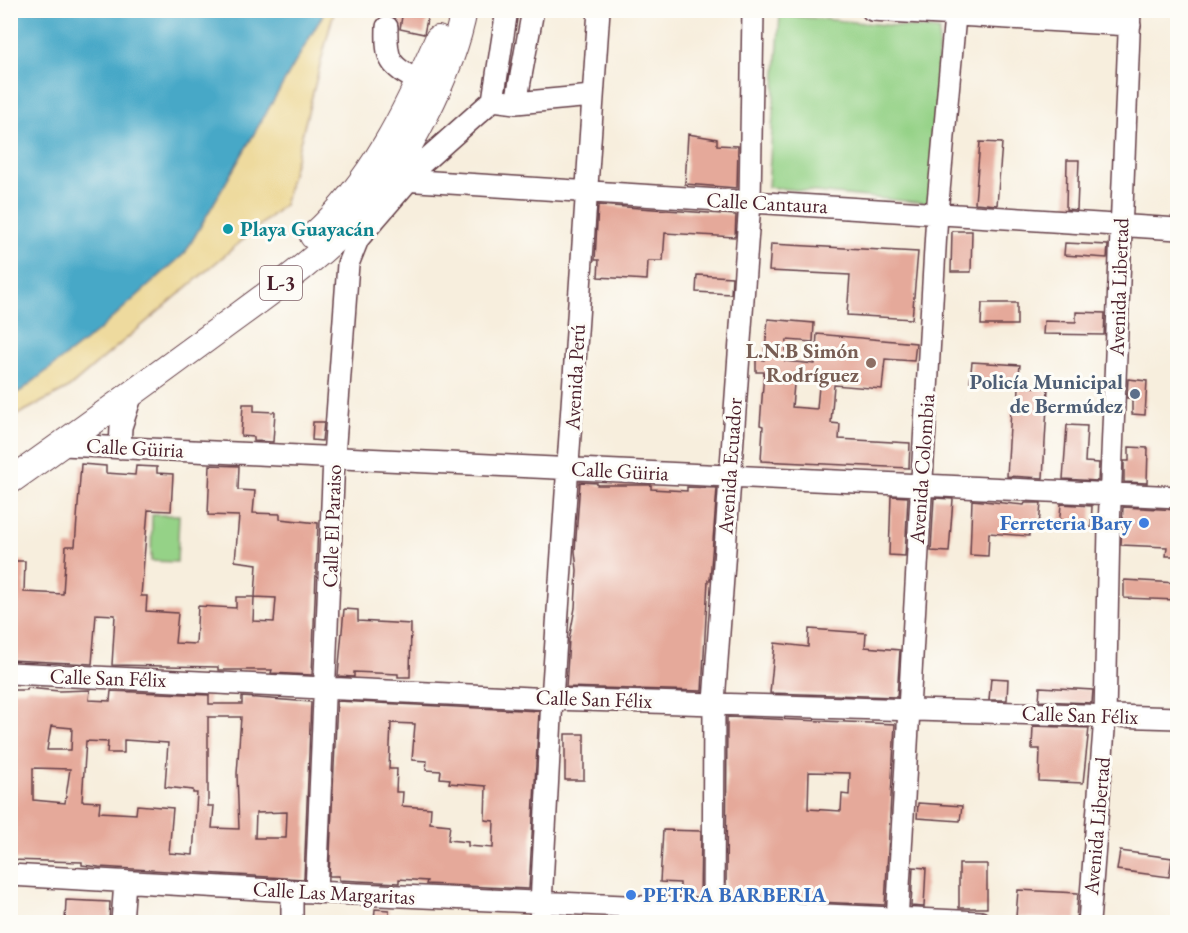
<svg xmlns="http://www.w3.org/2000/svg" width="1188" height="933" viewBox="0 0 1188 933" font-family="'EB Garamond',serif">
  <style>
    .green { fill: #95d287; stroke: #707859; stroke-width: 1.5 }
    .sand { fill: #eeda9e; stroke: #9c7c64; stroke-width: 1.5 }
    .water { fill: #47a8c7; stroke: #486479; stroke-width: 1.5 }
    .building { fill: #e5a99a; fill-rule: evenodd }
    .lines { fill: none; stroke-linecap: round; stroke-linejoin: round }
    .minor-casing { stroke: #643e46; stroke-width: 24 }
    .major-casing { stroke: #643e46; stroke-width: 28 }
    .minor { stroke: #fff; stroke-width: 21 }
    .major { stroke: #fff; stroke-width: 26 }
    .culture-dot { fill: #0f9aa8; stroke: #fdfcf7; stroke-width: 2 }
    .education-dot { fill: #8d6e63; stroke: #fdfcf7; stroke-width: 2 }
    .service-dot { fill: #5c6f8a; stroke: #fdfcf7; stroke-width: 2 }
    .shop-dot { fill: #3f7fe0; stroke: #fdfcf7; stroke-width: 2 }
    .labels { text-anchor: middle; stroke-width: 6; stroke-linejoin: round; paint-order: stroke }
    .shield { fill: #fdfcf7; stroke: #806168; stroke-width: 1.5 }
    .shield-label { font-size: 20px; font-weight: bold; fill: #4a1f2b }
    .street-label { font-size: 21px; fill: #4a1f2b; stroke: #fdfcf7 }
    .culture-label { font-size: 21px; font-weight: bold; fill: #0d838f; stroke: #fdfcf7; text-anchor: start }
    .education-label { font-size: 21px; font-weight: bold; fill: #785e54; stroke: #fdfcf7; text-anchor: end }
    .service-label { font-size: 21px; font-weight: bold; fill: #4e5e75; stroke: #fdfcf7; text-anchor: end }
    .shop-label { font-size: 21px; font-weight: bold; fill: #366cbe; stroke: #fdfcf7; text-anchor: end }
  </style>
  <rect width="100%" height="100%" fill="#fdfcf7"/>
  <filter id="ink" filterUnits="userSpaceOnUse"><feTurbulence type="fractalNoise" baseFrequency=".0167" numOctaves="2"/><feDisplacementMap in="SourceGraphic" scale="12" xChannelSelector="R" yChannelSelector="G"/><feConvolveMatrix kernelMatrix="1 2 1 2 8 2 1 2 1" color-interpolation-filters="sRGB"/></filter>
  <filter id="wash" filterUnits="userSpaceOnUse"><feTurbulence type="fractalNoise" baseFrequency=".008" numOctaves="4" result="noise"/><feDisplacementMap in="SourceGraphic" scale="24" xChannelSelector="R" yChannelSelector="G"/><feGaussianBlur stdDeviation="1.35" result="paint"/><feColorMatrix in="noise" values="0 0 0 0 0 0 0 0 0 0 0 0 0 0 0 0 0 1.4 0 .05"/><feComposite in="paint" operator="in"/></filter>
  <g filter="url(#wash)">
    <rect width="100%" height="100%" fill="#f7eedd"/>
    <path class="green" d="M780 15 939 30 934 204 768 187Z
      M152 515H179L177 562 151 561Z"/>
    <path class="sand" d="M325 11H334L284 205 67 389 11 418V396L22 390 99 330 185 253Z"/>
    <path class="water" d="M11 10 325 11 185 253 99 330 22 390 11 396Z"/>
    <g id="blocks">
      <path class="building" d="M403 10H429L424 34 400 29Z
        M688 134 717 139V145L738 146 737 188 685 184Z
        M980 142 1002 143 997 205 975 203Z
        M1067 160H1079L1077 210 1066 209Z
        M598 205 736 215 735 237 665 233 663 261H648L647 280 598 277 599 260H595Z
        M952 231H972L971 272H951Z
        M1065 243 1108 245 1107 258 1064 255Z
        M771 244 918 252 912 319 847 315 850 275 769 271Z
        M697 275 732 277 731 294 696 292Z
        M982 303H1017V325H981Z
        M1076 312 1105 313 1104 335 1043 334 1044 321 1076 322Z
        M768 319 814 323 813 342 787 340 785 361 815 364 817 334 916 343 914 361 885 359 882 389 834 385 831 423 840 424 839 439 910 443 909 468 761 461 763 426 760 425 764 372H756V359L764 360ZM795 373 820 375 817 409 792 407Z
        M972 362 1020 365 1018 385 970 381Z
        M1128 379 1147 381 1145 415 1132 414V398H1127Z
        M1019 386 1048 388 1043 478 1007 476 1011 410 1018 411Z
        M243 404H254V411L275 412 273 442 254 441V437L241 436Z
        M313 422H324L322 441 312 440Z
        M1067 425 1087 426 1085 462 1099 463 1098 481 1063 479Z
        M1129 447 1148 448 1147 483 1124 482V461H1129Z
        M81 464 106 466V473L135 475 136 466 157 467V473L173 474 171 511 148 510 141 596H147L146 611 178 613 175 643 196 644 198 606 236 608V597H254L253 621 274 622 276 598 255 597 257 564 235 561 239 516 208 515 210 465 239 466 238 490 255 491 253 513 280 514V519L318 523 312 675 271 673 272 670H218V667L112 665 115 615 96 614 92 664 10 660V561H25L24 592 63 594 66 546H75Z
        M580 482 597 483V485H651V489L687 491V487L717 488 710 580H708L702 691 566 687 569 640 575 608 577 570 575 551Z
        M891 496 908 497 905 556 889 555Z
        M934 498 953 499 949 552 931 551Z
        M972 500 1024 505 1025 503H1041L1039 526H1029V536L989 533 988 556 970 555Z
        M1061 504 1092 506 1091 529 1059 528Z
        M1123 507 1178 510V556H1166L1167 547 1121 545Z
        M1124 580 1178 583V600L1124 598Z
        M344 609 358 610V621L411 624 410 677H398V674L354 672V677L338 676Z
        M809 629 866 633 865 647 900 650 897 697 770 693 775 643 808 647Z
        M991 678 1008 679 1007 700H989Z
        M1040 687 1093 690 1092 703 1039 701Z
        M27 688 59 691 90 690 89 700 110 701 111 691 209 695V704H242V697L311 702 304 879 99 867 82 865V862L10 860V690H27ZM208 717H241L237 774 239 829 212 828 214 806H208ZM51 726 72 728 71 750H47ZM124 740 168 743 165 787 193 790V793H197L193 855 169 853 173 808 137 805 136 814 99 812 100 802 82 801 86 741 108 742 107 753H124ZM33 768 70 769 65 803 33 800ZM287 812 286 838H255L256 813Z
        M337 701 539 711 529 889 426 884 427 881 399 879V883L339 880V876H329ZM391 723 415 724 412 760 427 761 426 770 441 771 440 778 450 779 449 783 486 786 485 820 494 821 493 848 468 846V842L448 840 450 825 430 823 431 808 402 806 403 792H396L397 769H389Z
        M727 717 895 724 885 905 726 898ZM809 772 850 773 849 795 842 794 841 811 808 809Z
        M1033 726 1089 728 1083 783 1039 781 1040 749H1032Z
        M565 734H584V780H565Z
        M918 803 962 806 960 821 917 818Z
        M663 830 701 831 700 897 680 896V883L660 882Z
        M1120 851 1172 858 1169 877 1117 870Z
        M959 864H987V908H959Z
        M913 867 926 868 924 907 911 906Z
        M1018 890 1078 893 1076 920 1016 917Z
        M66 900 110 902 109 922H65Z
        M375 909 389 910V922H374Z"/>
    </g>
  </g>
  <g filter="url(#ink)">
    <use href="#blocks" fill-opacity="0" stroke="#643e46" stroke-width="1.5"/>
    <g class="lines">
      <defs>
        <path id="minor" d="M507 10 493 100 516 103 592 96
          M872 10 1130 25
          M387 27C386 60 389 66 419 81
          M516 103 533 10
          M394 167 420 165 493 100
          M373 183 386 179 1178 229
          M63 445 1178 497
          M120 448 121 427 132 394
          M10 673 552 699 1178 718
          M10 875 292 891 980 922
          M316 892 334 457 348 264 358 239 408 181
          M122 922 125 882
          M292 922V891
          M540 922 552 699 599 10
          M713 922 714 702 750 202 753 10
          M897 922 937 213 955 16
          M1089 922 1105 717 1109 528 1130 10"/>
        <path id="major" d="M313 236C372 183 407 110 438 39
          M10 481C80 432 148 382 216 332 266 295 321 258 363 211 404 165 453 71 464 10"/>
      </defs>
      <use href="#minor" class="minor-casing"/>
      <use href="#major" class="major-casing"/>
      <use href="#minor" class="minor"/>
      <use href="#major" class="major"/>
    </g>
  </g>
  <circle class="culture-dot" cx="228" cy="229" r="6"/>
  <circle class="education-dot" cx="871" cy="363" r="6"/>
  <circle class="service-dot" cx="1135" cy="394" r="6"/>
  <g class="shop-dot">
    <circle cx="1144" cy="523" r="6"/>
    <circle cx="631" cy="895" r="6"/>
  </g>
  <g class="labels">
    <rect class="shield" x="260" y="266" width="42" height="34" rx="4.5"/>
    <g class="shield-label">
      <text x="281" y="290">L-3</text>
    </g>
    <g class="street-label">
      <text transform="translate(767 203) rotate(3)" y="7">Calle Cantaura</text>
      <text transform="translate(1119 287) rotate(-88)" y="7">Avenida Libertad</text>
      <text transform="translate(575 377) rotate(-87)" y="7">Avenida Perú</text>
      <text transform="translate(135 448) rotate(3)" y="7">Calle Güiria</text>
      <text transform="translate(730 466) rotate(-86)" y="7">Avenida Ecuador</text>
      <text transform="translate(922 469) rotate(-86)" y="7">Avenida Colombia</text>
      <text transform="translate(620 471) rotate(3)" y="7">Calle Güiria</text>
      <text transform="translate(332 526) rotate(-88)" y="7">Calle El Paraiso</text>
      <text transform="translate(108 678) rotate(2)" y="7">Calle San Félix</text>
      <text transform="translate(594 699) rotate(2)" y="7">Calle San Félix</text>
      <text transform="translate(1080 715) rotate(2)" y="7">Calle San Félix</text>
      <text transform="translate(1097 826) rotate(-85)" y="7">Avenida Libertad</text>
      <text transform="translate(334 893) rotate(3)" y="7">Calle Las Margaritas</text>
    </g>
    <g class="culture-label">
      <text x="240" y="236">Playa Guayacán</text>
    </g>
    <g class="education-label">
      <text x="859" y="358">L.N.B Simón<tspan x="859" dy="24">Rodríguez</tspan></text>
    </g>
    <g class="service-label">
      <text x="1123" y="389">Policía Municipal<tspan x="1123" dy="24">de Bermúdez</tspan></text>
    </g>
    <g class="shop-label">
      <text x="1132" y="530">Ferreteria Bary</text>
      <text x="643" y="902" text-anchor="start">PETRA BARBERIA</text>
    </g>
  </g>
  <rect width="1188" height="933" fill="none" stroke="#fdfcf7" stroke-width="36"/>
</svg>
